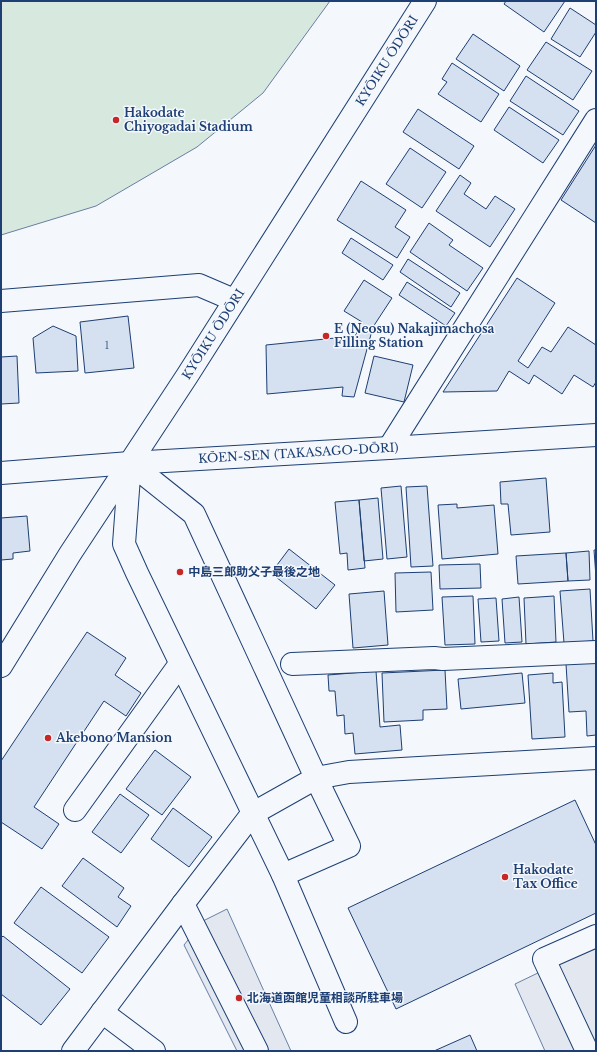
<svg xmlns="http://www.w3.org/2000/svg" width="597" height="1052" viewBox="0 0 597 1052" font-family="'Libre Baskerville','Noto Sans JP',serif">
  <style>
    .green { fill: #d7e8df; stroke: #687fa3 }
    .parking { fill: #e3e8f0; stroke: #687fa3 }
    .building { fill: #d5e0f0; stroke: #1d3f73 }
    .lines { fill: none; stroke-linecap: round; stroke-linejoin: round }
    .minor-casing { stroke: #1d3f73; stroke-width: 24 }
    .minor { stroke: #f4f7fb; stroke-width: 22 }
    .poi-dot { fill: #c62828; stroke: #f4f7fb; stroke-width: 1.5 }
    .labels { text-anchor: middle; stroke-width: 3; stroke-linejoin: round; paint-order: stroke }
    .number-label { font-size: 10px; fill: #4b6792 }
    .street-label { font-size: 12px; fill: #1d3f73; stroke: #f4f7fb }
    .poi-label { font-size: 12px; font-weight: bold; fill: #1d3f73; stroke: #f4f7fb; text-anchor: start }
  </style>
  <rect width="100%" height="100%" fill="#f4f7fb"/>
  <path class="green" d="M1 1H330L263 93 197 147 96 206 1 235Z"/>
  <path class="parking" d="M227 909 291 1051H237L184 945 203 921Z
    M596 945V1051H545L515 984Z"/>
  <path class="building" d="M506 1H565L544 32 504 4Z
    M570 8 596 25V32L580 57 551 39Z
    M473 34 520 66 504 91 456 59Z
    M546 42 592 71 573 100 527 70Z
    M452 63 499 94 481 122 438 94 447 82 442 79Z
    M526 76 579 111 563 135 510 101Z
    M509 107 559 140 543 163 494 130Z
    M418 109 474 146 459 169 403 132Z
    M596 145V223L561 200Z
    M410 148 446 172 422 208 386 184Z
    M460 175 471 183 464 194 486 209 495 196 515 209 490 247 436 211Z
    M361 181 406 210 395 227 410 237 397 258 337 220Z
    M429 223 453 240 449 245 483 268 467 291 410 252Z
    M351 238 393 265 383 280 342 253Z
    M408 259 460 293 451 307 400 272Z
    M517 278 555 303 518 361 528 368 542 347 551 352 568 327 596 345V382L593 387 574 375 562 394 534 375 529 384 509 371 497 391 443 392Z
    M364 280 392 298 373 327 354 397 342 396 343 387 267 394 266 345 355 336 362 322 344 311Z
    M407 282 455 313 446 326 399 295Z
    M128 316 134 368 85 373 80 322Z
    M53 326 76 336 78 371 36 373 33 338Z
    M17 356 19 403 1 404V357Z
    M374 356 413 365 404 402 365 393Z
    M546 478 550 532 511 535 508 504H501L500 482Z
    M401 486 407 557 387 559 381 488Z
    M427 486 433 566 411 567 406 487Z
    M378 498 383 559 364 561 359 500Z
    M359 500 365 568 348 570 347 553 340 554 335 502Z
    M457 504V508L494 505 498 554 442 559 438 505Z
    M27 516 30 551 13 553V559L1 560V518Z
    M289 549 335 585 316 609 271 573Z
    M594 550H596V577Z
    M589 551 590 580 568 581 566 553Z
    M566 553 568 581 518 584 516 556Z
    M480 564 481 588 440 589 439 565Z
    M431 572 433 610 396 612 395 573Z
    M590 589 593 641 564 643 560 591Z
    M384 591 388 645 353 648 349 594Z
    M473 596 475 644 445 645 442 597Z
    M554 596 556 642 526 644 524 598Z
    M519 597 522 642 505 643 502 599Z
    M496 598 499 641 481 642 478 599Z
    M87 632 126 658 115 675 141 693 126 716 104 701 34 807 59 824 42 849 1 822V761Z
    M596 662V735L587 736 586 711 569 712 566 664Z
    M445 670 447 709 423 710V720L384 722 382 673Z
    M376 671 380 727 400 725 402 750 355 754 353 733 345 734 344 715 337 716 335 691H329L328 675Z
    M522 673 525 703 461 709 458 679Z
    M553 673V683L562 682 565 737 532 739 528 675Z
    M155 750 191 777 162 815 126 789Z
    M120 794 149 815 121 853 92 832Z
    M575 800 596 845V913L396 1009 348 908Z
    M173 808 212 837 189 867 151 839Z
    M83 858 124 888 118 897 131 906 117 927 62 886Z
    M41 887 109 937 82 973 14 923Z
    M3 936 70 989 41 1025 1 994V938Z
    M470 1035 477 1051H434Z"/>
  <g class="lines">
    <defs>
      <g id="minor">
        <path d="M1 301 199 285 234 300"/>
        <path d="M389 448 596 120"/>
        <path d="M130 463 194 514 316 778 349 846 283 875 137 573 124 544Z"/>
        <path id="s1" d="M1 473 130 463 389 448 596 435"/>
        <path d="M292 664 434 658 443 659 596 652"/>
        <path id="s2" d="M1 666 70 554 187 376 425 1"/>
        <path d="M75 810 180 664"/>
        <path d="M283 875 346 1022"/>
        <path d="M183 904 257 1051"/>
        <path d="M102 1012 154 1051"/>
        <path d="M73 1051 183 904 252 814 316 778 349 772 596 758"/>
        <path d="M587 1051 544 959 596 936"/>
      </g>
    </defs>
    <use href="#minor" class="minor-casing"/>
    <use href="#minor" class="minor"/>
  </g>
  <g class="poi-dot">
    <circle cx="116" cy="120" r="4"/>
    <circle cx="326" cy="336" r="4"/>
    <circle cx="180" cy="572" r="4"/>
    <circle cx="48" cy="738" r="4"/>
    <circle cx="505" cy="877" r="4"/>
    <circle cx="239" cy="998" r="4"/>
  </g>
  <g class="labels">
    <g class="number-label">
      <text x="107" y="349">1</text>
    </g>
    <g class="street-label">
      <text dy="4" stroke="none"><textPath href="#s2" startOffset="718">KYŌIKU ŌDŌRI</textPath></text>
      <text dy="4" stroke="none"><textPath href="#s2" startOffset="394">KYŌIKU ŌDŌRI</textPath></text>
      <text dy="4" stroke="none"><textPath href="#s1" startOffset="298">KŌEN-SEN (TAKASAGO-DŌRI)</textPath></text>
    </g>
    <g class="poi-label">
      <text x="124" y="117">Hakodate<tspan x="124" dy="14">Chiyogadai Stadium</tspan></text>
      <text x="334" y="333">E (Neosu) Nakajimachosa<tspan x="334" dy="14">Filling Station</tspan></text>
      <text x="188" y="576">中島三郎助父子最後之地</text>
      <text x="56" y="742">Akebono Mansion</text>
      <text x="513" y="874">Hakodate<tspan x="513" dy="14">Tax Office</tspan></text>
      <text x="247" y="1002">北海道函館児童相談所駐車場</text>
    </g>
  </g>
  <rect width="597" height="1052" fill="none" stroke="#1d3f73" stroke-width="4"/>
</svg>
